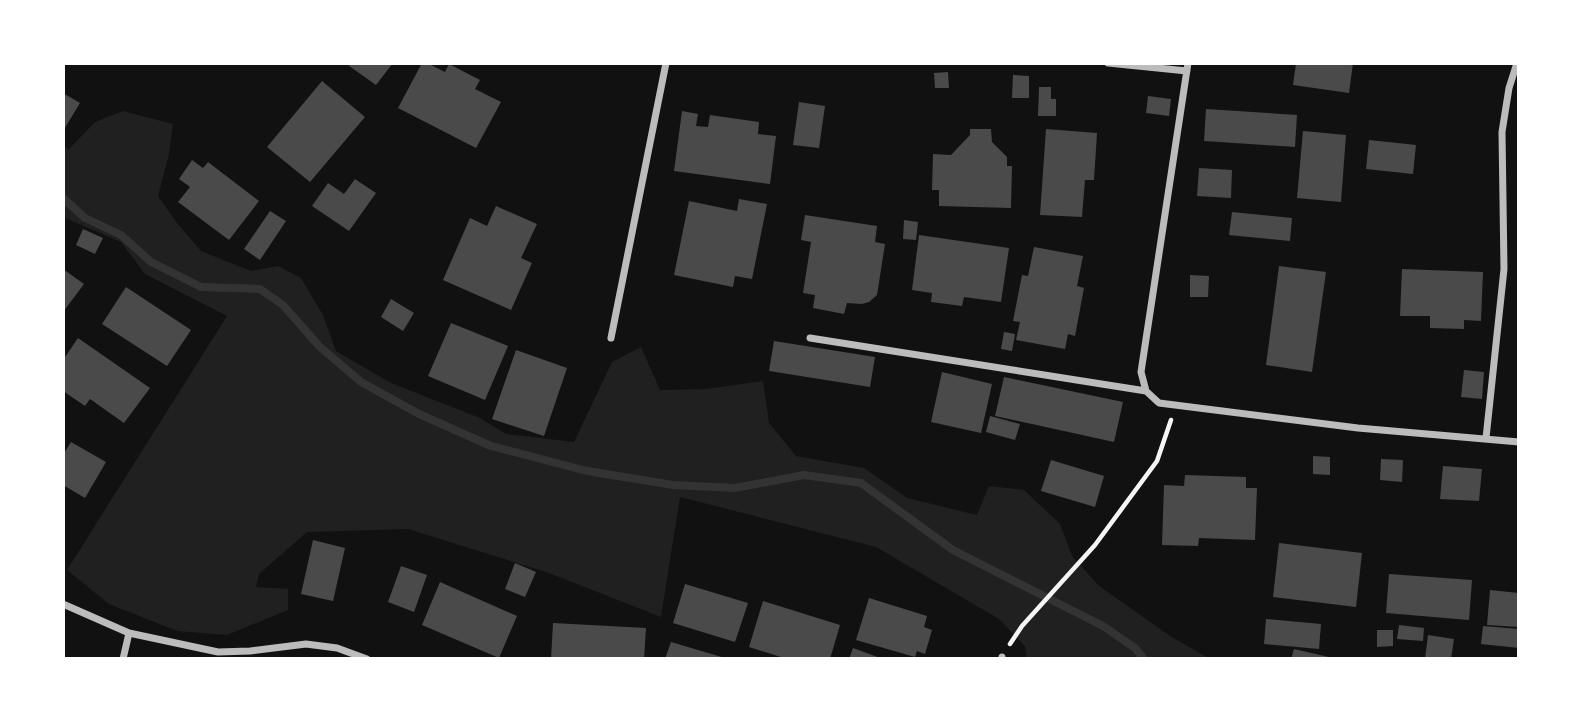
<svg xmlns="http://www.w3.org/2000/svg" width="1582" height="722" viewBox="0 0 1582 722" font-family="'Golos Text',sans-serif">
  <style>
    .green { fill: #202020 }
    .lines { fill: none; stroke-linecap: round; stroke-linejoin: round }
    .stream { stroke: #333; stroke-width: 8 }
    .building { fill: #4a4a4a }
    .path { stroke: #f5f5f5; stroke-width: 4.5 }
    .minor { stroke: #bcbcbc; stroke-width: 7 }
  </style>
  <rect width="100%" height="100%" fill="#111"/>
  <path class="green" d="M123 111 173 124 169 154 158 196 177 223 201 251 251 271 278 266 301 278 323 315 336 351 391 383 480 418 506 434 574 442 612 362 641 347 660 390 706 389 763 381 769 423 796 456 864 468 907 498 977 515 989 486 1024 490 1060 524 1072 556 1098 585 1170 636 1210 659H1027L1025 646 999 619 876 547 680 497 661 617 549 573 408 529 307 532 259 574 256 587 288 589V610L227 635 177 631 109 604 67 570 227 316 145 274 121 242 63 217V146L69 149 95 122Z"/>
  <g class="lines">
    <path class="stream" d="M63 198 85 218 121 235 151 262 201 287 260 289 283 305 319 346 361 382 419 414 491 446 587 471 673 485 735 488 804 475 861 483 953 550 1103 626 1135 648 1144 659"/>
  </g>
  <path class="building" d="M345 63H393L376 85Z
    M422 63H427L445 72 449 64 480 80 475 89 501 102 476 148 398 108Z
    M1296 63H1353L1349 93 1293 85Z
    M948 72 949 88H935L934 73Z
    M1013 75 1029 76V98H1012Z
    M322 81 365 117 310 182 267 147Z
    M1039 87H1051V99H1056V116H1038Z
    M63 93 80 103 63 131Z
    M1148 96 1171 99 1169 116 1146 113Z
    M799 102 825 106 819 148 793 145Z
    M1206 109 1297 115 1295 147 1204 141Z
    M682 111 698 114 696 126 708 127 710 115 759 122 758 134 776 136 770 184 674 171Z
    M970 129H991L992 142 1007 157V166H1012L1011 208 939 206V190H932L933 154 951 155 970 135Z
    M1046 129 1097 133 1094 180H1085L1082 217 1040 215Z
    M1303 131 1346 135 1341 202 1297 198Z
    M1369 140 1416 145 1413 174 1366 169Z
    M192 160 203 168 208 162 259 201 229 240 178 202 190 187 179 179Z
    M1199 168 1232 170 1231 198 1197 196Z
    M355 179 376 193 349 231 312 206 328 183 344 194Z
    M739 199 767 204 752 279 735 276 733 287 674 275 689 201 737 211Z
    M496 206 537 224 521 258 532 263 511 310 443 280 470 218 487 226Z
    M270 211 286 221 260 260 244 249Z
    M1232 212 1292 218 1290 241 1229 235Z
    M805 215 877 226 875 242 885 244 877 295 869 302 862 304 847 303 844 314 813 308 815 295 803 293 811 242 801 240Z
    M904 220 918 222 916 240 903 239Z
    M83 229 103 238 95 254 76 245Z
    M919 235 1009 248 1001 302 964 297 962 306 931 302 932 293 912 290Z
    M1034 247 1083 256 1077 286 1084 288 1075 336 1068 334 1065 349 1016 340 1020 322 1013 321 1022 275 1028 276Z
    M1279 266 1326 272 1312 372 1266 365Z
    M63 269 84 284 63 312Z
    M1402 269 1483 272 1481 321 1464 320V329L1430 328V316H1400Z
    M1190 275 1209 276 1208 297H1190Z
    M126 287 191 330 167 366 102 324Z
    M391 299 414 313 403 331 381 317Z
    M451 323 508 346 485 400 428 376Z
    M1004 332 1015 334 1012 351 1001 349Z
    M78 338 150 388 124 423 90 399 85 406 63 391V360Z
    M774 341 875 357 870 387 769 371Z
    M516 350 567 368 544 436 492 419Z
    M1464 370 1484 372 1482 399 1461 397Z
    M942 372 992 384 981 433 931 422Z
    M1004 377 1123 402 1114 442 995 416Z
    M990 416 1020 424 1015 440 986 432Z
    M71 442 106 462 85 498 63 485V455Z
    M1313 456 1330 457V475L1313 474Z
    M1381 459 1403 460 1402 482 1380 480Z
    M1051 460 1104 476 1095 507 1041 491Z
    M1443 466 1482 469 1479 501 1440 499Z
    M1185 475 1246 477V488H1257L1255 540 1199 538 1198 546 1162 545 1164 485 1184 486Z
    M313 540 345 548 333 601 301 594Z
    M1279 543 1362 553 1356 607 1273 597Z
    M515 563 536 572 525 597 505 589Z
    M401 566 427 575 414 612 388 602Z
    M1389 574 1472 580 1469 620 1386 613Z
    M440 582 517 616 499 658 422 625Z
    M685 584 748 603 735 642 673 623Z
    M1490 590 1519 593V627L1487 625Z
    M869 598 927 616 924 627 932 630 925 654 917 651 915 657 856 640Z
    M763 601 840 625 830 659H787L749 647Z
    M1266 619 1321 624 1319 649 1264 644Z
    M553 623 646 628 644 659H551Z
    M1399 625 1424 628 1423 641 1397 639Z
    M1483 626 1519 629V648L1481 644Z
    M1377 630H1393V646L1377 647Z
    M1428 635 1454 639 1451 659H1425Z
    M671 642 725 658V659H665Z
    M853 648 883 659H849Z
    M1294 649 1333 658 1332 659H1291Z"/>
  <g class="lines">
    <path class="path" d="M1010 644 1022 626 1095 545 1157 461 1171 420"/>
    <path class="minor" d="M1108 63 1187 71
      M1188 63 1141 372 1146 391 1159 403 1358 428 1519 442
      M611 338 666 63
      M810 338 1146 391
      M1486 438 1504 269 1502 132 1509 88 1517 63
      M63 604 129 633 218 652 250 651 306 644 337 648 367 659
      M123 659 129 633
      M1002 659V657"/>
  </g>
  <rect width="1582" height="722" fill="none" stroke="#ffffff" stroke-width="130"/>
</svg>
